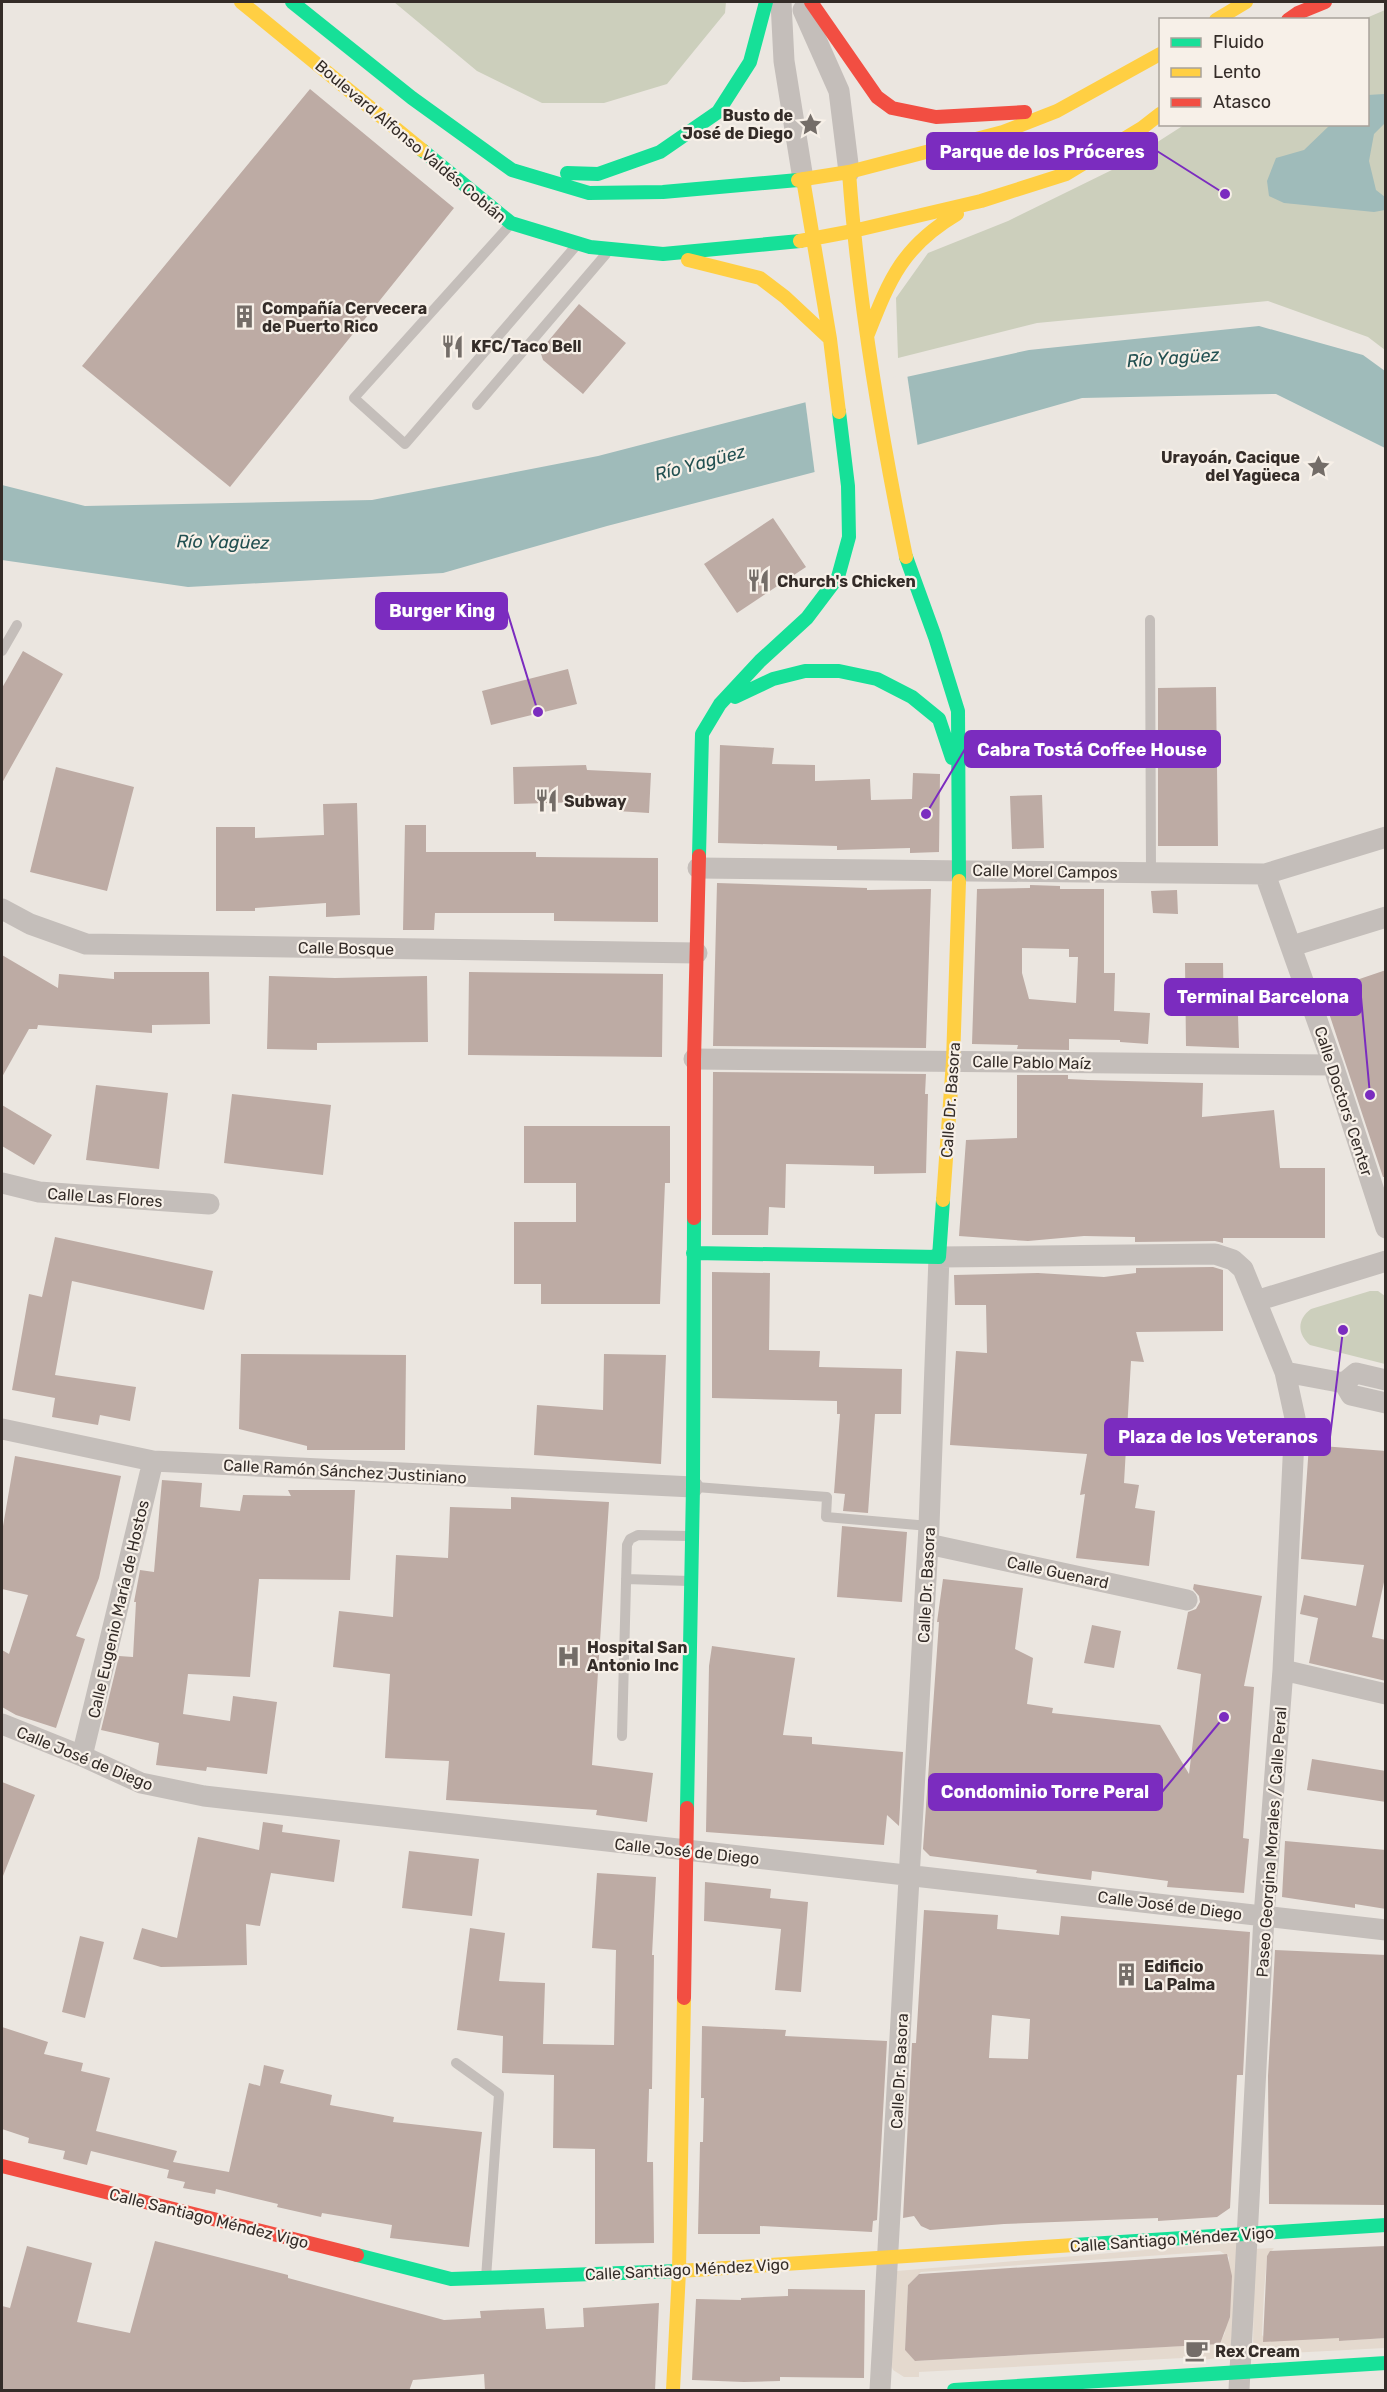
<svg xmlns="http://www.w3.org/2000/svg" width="1387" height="2392" viewBox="0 0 1387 2392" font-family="Rubik,sans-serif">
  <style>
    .green { fill: #cccfbc }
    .plaza { fill: #e4d9ce; fill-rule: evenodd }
    .water { fill: #9fbbba }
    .pier { fill: #ebe6e0 }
    .building { fill: #bdaba4; fill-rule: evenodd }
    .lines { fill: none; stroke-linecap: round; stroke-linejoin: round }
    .lane { stroke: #c4beba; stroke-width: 10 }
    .street { stroke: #c4beba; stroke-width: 21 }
    .fast { stroke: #16e098; stroke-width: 14 }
    .slow { stroke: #ffcf43; stroke-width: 14 }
    .jam { stroke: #f24e42; stroke-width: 14 }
    .labels { text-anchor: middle; stroke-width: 4.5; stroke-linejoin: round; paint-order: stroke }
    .poi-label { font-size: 16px; font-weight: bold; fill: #342c28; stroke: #f7f0e8; text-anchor: start }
    .street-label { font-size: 16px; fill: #342c28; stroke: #f7f0e8 }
    .water-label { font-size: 18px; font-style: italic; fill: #225051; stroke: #f7f0e8 }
    .leader { fill: none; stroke: #7b2cbf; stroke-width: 2 }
    .callout-dot { fill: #7b2cbf; stroke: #f7f0e8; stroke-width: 2 }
    .callout { fill: #7b2cbf; stroke: #7b2cbf; stroke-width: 2 }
    .callout-label { font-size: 18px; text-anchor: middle; font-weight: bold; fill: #fff }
  </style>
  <rect width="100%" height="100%" fill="#ebe6e0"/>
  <path class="green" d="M394 2H726L725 13 667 84 604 103H542L477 71Z
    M1385 10V350L1368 337 1268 301 1037 323 898 358 896 298 928 253 1008 221 1120 166 1184 125 1368 124V20L1364 19Z
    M1370 1291H1378L1385 1296V1364L1310 1345C1297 1334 1297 1319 1311 1309Z"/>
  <path class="plaza" d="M1240 2242 1232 2356 1202 2360V2357L919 2372V2377H904L893 2370 891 2365 892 2284 897 2271ZM1220 2251 1229 2257V2268L1225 2333 1220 2343 1217 2344 916 2361 905 2350 908 2285 921 2272Z
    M1274 2248 1267 2256 1264 2292 1262 2335 1265 2339 1339 2338V2341L1385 2338V2348L1253 2355 1254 2249Z"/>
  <path class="water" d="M1384 94 1385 95V123L1374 134 1369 161 1376 190 1385 197V210L1374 212 1284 203 1269 196 1267 181 1276 158 1304 150 1330 125 1368 124V95Z
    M1259 326 1363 355 1385 371V448L1276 394 1082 398 903 449 607 526 443 573 188 587 2 560V485L85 506 372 500 598 456 888 381 1029 350Z"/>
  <path class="pier" d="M907 374 918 448 815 475 805 399Z"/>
  <path class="building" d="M310 89 454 208 230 487 82 366Z
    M579 304 626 343 583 394 543 360 540 351Z
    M773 518 806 567 737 613 704 564Z
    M23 651 63 674 2 783V688Z
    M568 669 577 704 491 725 482 691Z
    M1216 687 1218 846H1158V688Z
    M720 745 774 748 772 764 815 765V781L870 779 871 800 912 799 913 773 940 774 939 852 910 853V848L837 850V846L718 843Z
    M586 765 587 770 651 773 649 813 617 811 618 801 514 804 513 767Z
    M56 767 134 787 107 891 30 872Z
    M1042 795 1044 848 1012 849 1010 796Z
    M357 803 360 915 326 917V903L255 908V911H216V827H255V838L324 835 323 804Z
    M405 825H426V852H536V857L658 858V922L554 921V913H435L434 930H403Z
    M717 883 867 888V890L931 889 926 1048 713 1046Z
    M1030 885 1060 886V889H1104V973H1115L1114 1011 1150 1013 1148 1044 1120 1042V1040L1069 1039V1050L1017 1049 1018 1045 972 1044 977 889 1030 888ZM1022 948 1069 949V957H1078L1076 1003 1029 999 1022 973Z
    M1177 890 1178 914 1153 913 1151 891Z
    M2 955 58 988 59 974 114 979V972H209L210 1024 152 1025V1033L38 1025 37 1029H29L2 1077Z
    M1185 963H1223L1224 1016 1238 1015 1239 1048 1186 1046Z
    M1386 970V1177H1383L1324 998 1327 990Z
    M469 972 663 974 662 1057 468 1055Z
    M269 976 335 978 427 976 428 1042 317 1043V1050L267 1049Z
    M713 1072 926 1074 925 1094H928L926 1173 874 1174V1166L786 1164 785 1208 769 1207 768 1235H712Z
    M1017 1075H1068V1079L1088 1080 1203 1083 1202 1117 1274 1110 1280 1168H1325V1238H1223V1243L1215 1241 1135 1242V1237L1084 1236 1028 1241 959 1236 966 1140 1017 1138Z
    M96 1085 168 1093 159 1169 86 1160Z
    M232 1094 331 1105 323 1175 224 1163Z
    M2 1105 52 1135 34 1165 2 1146Z
    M524 1126H670V1183H665L660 1304H541V1284H514V1222H576V1183H524Z
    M55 1237 213 1271 204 1310 72 1281 55 1375 136 1387 130 1421 100 1415 98 1425 52 1417 55 1398 12 1390 29 1294 42 1297Z
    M1213 1267 1223 1270V1331L1136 1332 1144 1362 1131 1361 1124 1483 1139 1485 1135 1508 1155 1511 1149 1566 1076 1558 1085 1494 1080 1495 1087 1454 950 1445 956 1351 987 1353 986 1305H955L954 1275 1038 1273 1104 1277 1136 1273V1268Z
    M712 1272 770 1273 769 1350 820 1351 819 1367 902 1369 901 1414H875L868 1513 843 1511 845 1494 834 1493 840 1414H837V1401L712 1398Z
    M241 1354 406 1355 405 1450H307V1446L239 1429Z
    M604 1354 666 1355 661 1464 534 1455 537 1405 603 1410Z
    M1309 1445 1386 1451V1573L1372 1637 1386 1640V1681L1309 1663 1318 1618 1300 1614 1304 1595 1356 1606 1364 1565 1301 1559Z
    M15 1456 121 1476 99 1578 76 1636 85 1639 56 1728 16 1715 2 1707V1650L9 1654 28 1595 2 1589V1532Z
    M162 1480 202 1483 200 1507 240 1511 243 1495 291 1496 288 1490H355L350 1580 259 1579 250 1677 188 1674 183 1714 230 1721 233 1696 277 1702 267 1774 207 1767 206 1771 156 1765 159 1743 101 1730 119 1656 133 1657 136 1602H134L140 1570 154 1572Z
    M511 1497 609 1502 592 1765 653 1773 647 1822 596 1815 597 1810 446 1800 449 1761 385 1758 390 1674 333 1667 339 1611 393 1617 396 1555 448 1558 450 1507 511 1509Z
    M842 1526 907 1532 902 1602 837 1597Z
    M943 1579 1023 1588 1015 1649 1033 1658 1027 1704 1053 1708 1052 1713 1160 1725 1189 1774 1201 1674 1177 1669 1188 1612 1196 1609 1200 1602 1199 1596 1193 1589 1194 1584 1262 1596 1244 1686 1254 1687 1243 1838 1249 1839 1244 1893 1167 1887 1168 1881 1092 1871 1091 1880 1036 1873 1037 1870 930 1856 923 1849 939 1622H937Z
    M1092 1625 1121 1631 1114 1668 1084 1663Z
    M712 1646 795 1658 783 1735 812 1737V1744L903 1752 899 1826 887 1815 884 1845 706 1832 709 1666Z
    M1312 1759 1386 1771V1802L1307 1790Z
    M2 1782 35 1795 3 1876H2Z
    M263 1822 283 1825 282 1832 340 1840 334 1882 271 1873 260 1926 246 1924 247 1965 161 1967 133 1959 142 1928 177 1938 198 1837 259 1850Z
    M1285 1841 1386 1850V1909L1355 1904V1908L1282 1897Z
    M409 1851 479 1859 472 1916 402 1908Z
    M597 1873 656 1877 652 1955H654L652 2089H649L647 2162H653L654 2243 595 2244V2149L553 2148 554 2075 502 2073 503 2036 457 2030 470 1928 505 1933 499 1981 545 1983 543 2044 614 2045 616 1950 592 1948Z
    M705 1882 771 1889 770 1898 808 1902 801 1992 775 1990 781 1929 704 1921Z
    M924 1910 998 1915 997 1929 1059 1935 1061 1916 1250 1932 1243 2075H1237L1230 2208 1217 2217 1158 2221V2218L1004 2224 930 2230 921 2226 914 2216 903 2218 912 2043H916ZM992 2015 1030 2019 1028 2059 989 2058Z
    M80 1936 104 1942 85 2018 62 2012Z
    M1275 1950 1386 1955V2205L1269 2204 1268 2076Z
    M702 2026 786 2030 785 2036 887 2041 877 2220 873 2221 872 2232 760 2226V2234H698L700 2142H703L704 2098H701Z
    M2 2027 48 2042 44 2054 83 2063 81 2071 110 2078 96 2131 177 2151 173 2162 229 2172 249 2083 260 2086 264 2065 284 2070 280 2083 332 2095 330 2105 394 2117 393 2122 482 2132 469 2247 390 2238 392 2225 322 2213 321 2217 277 2207 278 2204 216 2189 215 2194 183 2188 185 2182 167 2178 169 2170 91 2151 87 2165 63 2159 65 2151 28 2143 29 2138 2 2129Z
    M155 2241 288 2275V2278L444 2320 481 2318 480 2311 544 2308 546 2329 584 2327 583 2308 659 2303 655 2391H485L484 2374 413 2380 409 2391H2V2306L10 2308 27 2246 92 2263 77 2322 130 2333Z
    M1386 2246V2338L1339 2341V2338L1263 2342 1267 2256 1270 2251Z
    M1227 2254 1232 2276 1230 2317 1220 2344 915 2361 905 2350 908 2285 919 2274Z
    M788 2289 865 2290 864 2378 780 2377V2381L744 2382 692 2380 696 2299 741 2300V2298L788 2296Z"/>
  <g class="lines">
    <path class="lane" d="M509 226 354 398 405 444 575 247
      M477 405 606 254
      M1150 620 1151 872
      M2 651 17 625
      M696 1487 827 1497 826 1517 929 1526
      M626 1579 689 1581
      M622 1736 627 1545 630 1539 638 1535 688 1536
      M456 2063 499 2094 486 2278"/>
    <path class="street" d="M781 2 784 61 803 179
      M803 10 839 91 849 172
      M698 868 1265 874 1386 837
      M1265 874 1333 1065 1386 1228
      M2 909 30 924 86 944 697 953
      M1292 946 1386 917
      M694 1059 1333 1065
      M2 1183 39 1192 209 1204
      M1256 1301 1386 1261
      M1285 1372 1344 1383 1356 1373 1386 1380
      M1344 1383 1351 1395 1386 1403
      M2 1429 153 1461 693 1487
      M928 1544 1187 1600
      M1283 1670 1386 1694
      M2 1724 82 1756 141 1783 204 1796C598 1841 992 1882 1386 1930
      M82 1756 153 1461
      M880 2390 929 1526 939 1257 1215 1254 1233 1260 1243 1269 1285 1372 1295 1418 1283 1670 1264 1916 1239 2390"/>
    <path class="fast" d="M292 2 412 98 512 170 589 193 663 192 798 180
      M422 150 511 223 590 247 663 254 800 241
      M567 173 598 174 660 152 718 112 750 62 766 2
      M906 557 935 637 958 711 959 881
      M735 697 773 679 805 671H839L877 679 912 697 939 719 952 758
      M699 856 702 734 720 704 760 661 807 618 838 577 849 537 848 486 839 412
      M693 1253 939 1257 943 1200
      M687 1808 693 1487 694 1218
      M1074 2245 1386 2225
      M357 2255 451 2279 679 2271
      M954 2390 1386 2363"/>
    <path class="slow" d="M241 2 422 150
      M1216 20 1246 2
      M849 172C858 301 880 430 906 557
      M803 179 830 339 839 412
      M798 180 849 172 1003 132 1057 111 1160 54
      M800 241 853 231 981 201 1066 174 1142 128 1160 114
      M688 260 760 278 785 297 830 339
      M868 334C890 278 903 246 957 214
      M943 1200 953 1061 959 881
      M679 2271 1074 2245
      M673 2390 679 2271 684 1998"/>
    <path class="jam" d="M811 2 877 97 892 108 936 117 1025 112
      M1288 20 1298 13 1325 2
      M694 1218V1059L699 856
      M684 1998 687 1808
      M2 2166 357 2255"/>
  </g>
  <defs>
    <symbol id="sight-bare" viewBox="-9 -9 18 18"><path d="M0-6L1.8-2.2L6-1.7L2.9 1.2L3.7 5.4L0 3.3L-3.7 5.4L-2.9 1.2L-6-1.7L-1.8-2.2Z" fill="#746d68" stroke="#f7f0e8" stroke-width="2.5" paint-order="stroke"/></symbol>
    <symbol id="building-bare" viewBox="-9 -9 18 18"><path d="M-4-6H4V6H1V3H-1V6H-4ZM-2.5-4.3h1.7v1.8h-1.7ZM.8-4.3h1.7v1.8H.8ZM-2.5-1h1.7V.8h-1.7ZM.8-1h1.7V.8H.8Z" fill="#746d68" stroke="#f7f0e8" stroke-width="2.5" paint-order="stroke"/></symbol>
    <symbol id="restaurant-bare" viewBox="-9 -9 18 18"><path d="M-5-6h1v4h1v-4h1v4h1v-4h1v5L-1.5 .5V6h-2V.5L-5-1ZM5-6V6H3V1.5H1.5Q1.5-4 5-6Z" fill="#746d68" stroke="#f7f0e8" stroke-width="2.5" paint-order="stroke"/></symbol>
    <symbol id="hospital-bare" viewBox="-9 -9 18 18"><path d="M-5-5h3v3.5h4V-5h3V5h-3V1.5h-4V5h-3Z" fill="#746d68" stroke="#f7f0e8" stroke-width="2.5" paint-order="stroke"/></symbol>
    <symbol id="cafe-bare" viewBox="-9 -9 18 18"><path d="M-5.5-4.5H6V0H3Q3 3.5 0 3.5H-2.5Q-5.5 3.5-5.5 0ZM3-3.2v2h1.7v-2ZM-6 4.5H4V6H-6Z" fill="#746d68" stroke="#f7f0e8" stroke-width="2.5" paint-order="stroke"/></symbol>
  </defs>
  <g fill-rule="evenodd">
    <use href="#sight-bare" x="794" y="108" width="33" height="33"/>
    <use href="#building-bare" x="228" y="300" width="33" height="33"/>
    <use href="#restaurant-bare" x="436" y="330" width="33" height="33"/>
    <use href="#sight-bare" x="1302" y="450" width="33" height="33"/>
    <use href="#restaurant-bare" x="742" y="564" width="33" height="33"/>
    <use href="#restaurant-bare" x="530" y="784" width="33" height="33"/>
    <use href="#hospital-bare" x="552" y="1640" width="33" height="33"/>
    <use href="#building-bare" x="1110" y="1958" width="33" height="33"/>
    <use href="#cafe-bare" x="1180" y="2334" width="33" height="33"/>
  </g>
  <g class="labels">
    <g class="poi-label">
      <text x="793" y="121" text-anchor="end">Busto de<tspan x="793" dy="18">José de Diego</tspan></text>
      <text x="262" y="314">Compañía Cervecera<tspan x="262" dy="18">de Puerto Rico</tspan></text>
      <text x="471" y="352">KFC/Taco Bell</text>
      <text x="1300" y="463" text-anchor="end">Urayoán, Cacique<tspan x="1300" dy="18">del Yagüeca</tspan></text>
      <text x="777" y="587">Church's Chicken</text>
      <text x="564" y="807">Subway</text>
      <text x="587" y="1653">Hospital San<tspan x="587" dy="18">Antonio Inc</tspan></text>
      <text x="1144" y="1972">Edificio<tspan x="1144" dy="18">La Palma</tspan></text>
      <text x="1215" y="2357">Rex Cream</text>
    </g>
    <g class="street-label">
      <text transform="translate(411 141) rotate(40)" y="6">Boulevard Alfonso Valdés Cobián</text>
      <text transform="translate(1045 871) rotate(1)" y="6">Calle Morel Campos</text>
      <text transform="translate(346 948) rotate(1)" y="6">Calle Bosque</text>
      <text transform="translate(1032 1062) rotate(1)" y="6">Calle Pablo Maíz</text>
      <text transform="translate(950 1100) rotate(-86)" y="6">Calle Dr. Basora</text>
      <text transform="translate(1344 1101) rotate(72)" y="6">Calle Doctors' Center</text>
      <text transform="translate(105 1197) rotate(4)" y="6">Calle Las Flores</text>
      <text transform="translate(345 1471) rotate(3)" y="6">Calle Ramón Sánchez Justiniano</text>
      <text transform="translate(1058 1572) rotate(12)" y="6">Calle Guenard</text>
      <text transform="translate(926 1585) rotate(-87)" y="6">Calle Dr. Basora</text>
      <text transform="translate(118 1609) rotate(-77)" y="6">Calle Eugenio María de Hostos</text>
      <text transform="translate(85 1758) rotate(22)" y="6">Calle José de Diego</text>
      <text transform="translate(1271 1842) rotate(-86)" y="6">Paseo Georgina Morales / Calle Peral</text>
      <text transform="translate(687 1851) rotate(6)" y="6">Calle José de Diego</text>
      <text transform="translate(1170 1905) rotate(7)" y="6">Calle José de Diego</text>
      <text transform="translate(899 2071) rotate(-87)" y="6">Calle Dr. Basora</text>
      <text transform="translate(209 2218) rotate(14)" y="6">Calle Santiago Méndez Vigo</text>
      <text transform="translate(1172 2239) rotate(-4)" y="6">Calle Santiago Méndez Vigo</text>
      <text transform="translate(687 2269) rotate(-3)" y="6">Calle Santiago Méndez Vigo</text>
    </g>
    <g class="water-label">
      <text transform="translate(1173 358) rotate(-4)" y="6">Río Yagüez</text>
      <text transform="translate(700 463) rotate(-15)" y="6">Río Yagüez</text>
      <text transform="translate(223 542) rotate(1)" y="6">Río Yagüez</text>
    </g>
  </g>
  <path class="leader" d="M1225 194L1157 151M538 712L507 611M926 814L965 749M1370 1095L1361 997M1343 1330L1330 1437M1224 1717L1162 1792"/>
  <g class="callout-dot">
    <circle cx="1225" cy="194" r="6"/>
    <circle cx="538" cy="712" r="6"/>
    <circle cx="926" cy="814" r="6"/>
    <circle cx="1370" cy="1095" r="6"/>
    <circle cx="1343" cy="1330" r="6"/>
    <circle cx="1224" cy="1717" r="6"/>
  </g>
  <g class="callout">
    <rect x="927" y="133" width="230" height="36" rx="6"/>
    <rect x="376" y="593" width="131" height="36" rx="6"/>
    <rect x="965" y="731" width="255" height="36" rx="6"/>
    <rect x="1165" y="979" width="196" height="36" rx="6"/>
    <rect x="1105" y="1419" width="225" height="36" rx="6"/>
    <rect x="929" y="1774" width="233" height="36" rx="6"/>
  </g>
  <g class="callout-label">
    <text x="1042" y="158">Parque de los Próceres</text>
    <text x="442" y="617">Burger King</text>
    <text x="1092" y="756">Cabra Tostá Coffee House</text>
    <text x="1263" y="1003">Terminal Barcelona</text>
    <text x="1218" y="1443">Plaza de los Veteranos</text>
    <text x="1045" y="1798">Condominio Torre Peral</text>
  </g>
  <rect width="1387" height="2392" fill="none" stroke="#342c28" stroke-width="6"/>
  <rect x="1159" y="18" width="210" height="108" fill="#f7f0e8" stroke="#a9a29b" stroke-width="1.5"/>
  <rect x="1171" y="38" width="30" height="9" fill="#16e098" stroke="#a9a29b" stroke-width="1.5"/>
  <text x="1213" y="48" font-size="18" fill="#342c28">Fluido</text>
  <rect x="1171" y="68" width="30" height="9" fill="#ffcf43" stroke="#a9a29b" stroke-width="1.5"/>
  <text x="1213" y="78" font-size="18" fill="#342c28">Lento</text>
  <rect x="1171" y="98" width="30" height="9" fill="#f24e42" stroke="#a9a29b" stroke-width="1.5"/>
  <text x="1213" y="108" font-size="18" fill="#342c28">Atasco</text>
</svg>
